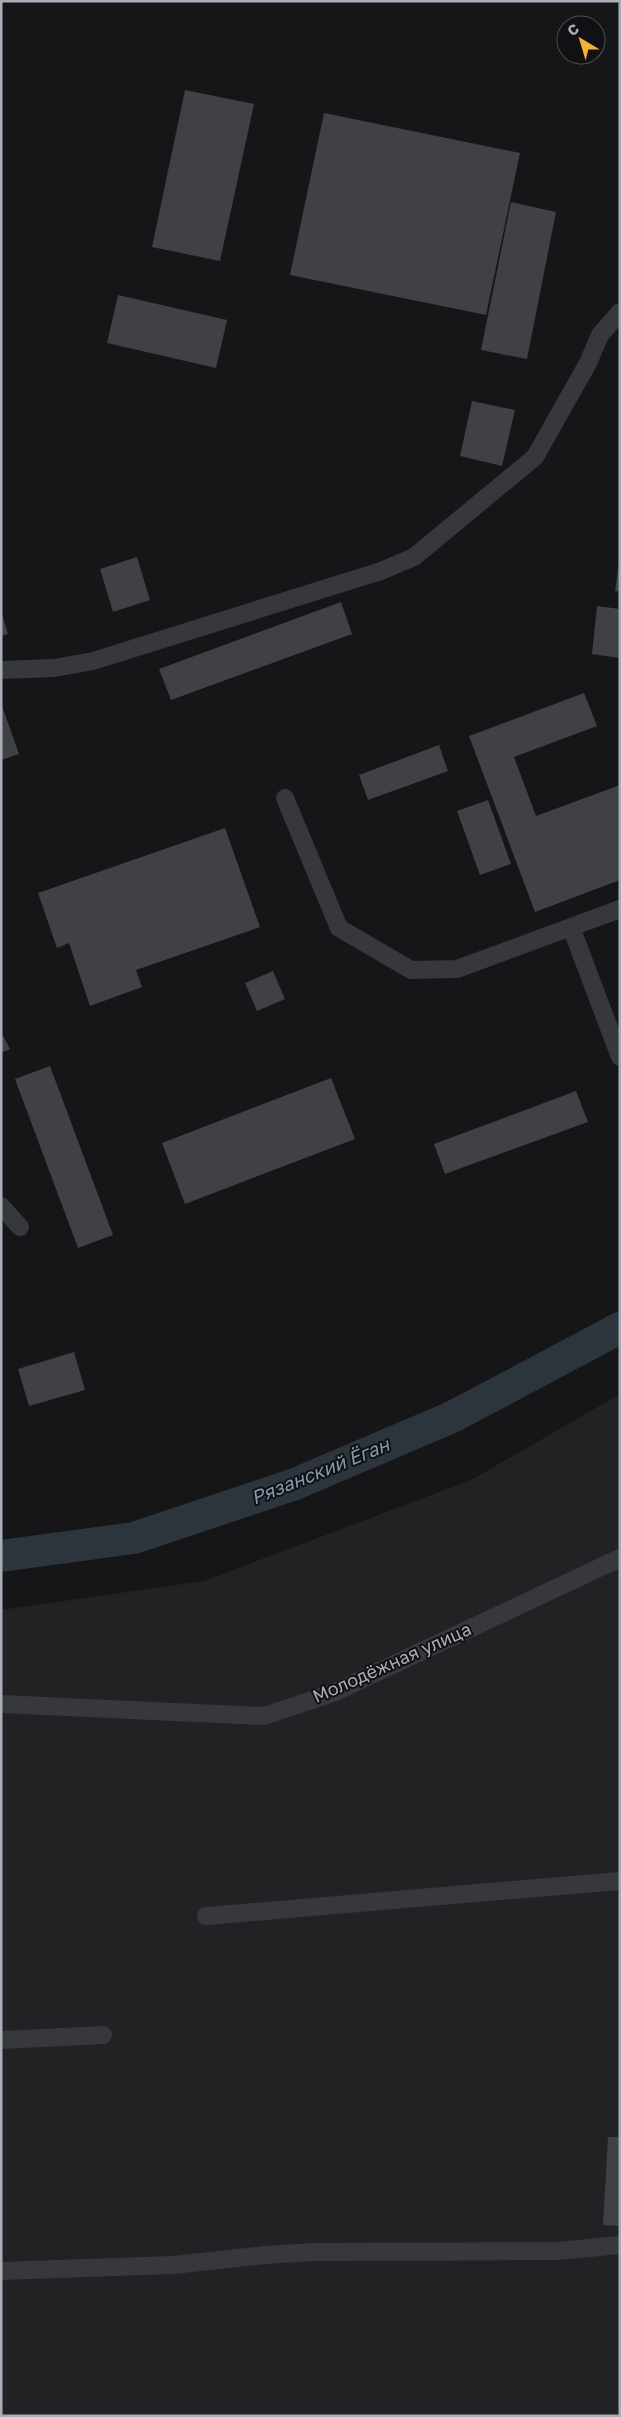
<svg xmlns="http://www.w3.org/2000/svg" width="621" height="2417" viewBox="0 0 621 2417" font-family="'Golos Text',sans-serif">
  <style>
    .built { fill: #222225 }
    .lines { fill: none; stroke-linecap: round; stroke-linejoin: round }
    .river { stroke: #2c353c; stroke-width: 32 }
    .building { fill: #404145 }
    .minor { stroke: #37383d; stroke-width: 18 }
    .labels { text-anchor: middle; stroke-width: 4; stroke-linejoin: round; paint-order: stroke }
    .street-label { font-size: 18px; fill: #a8adb8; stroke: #111113 }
    .water-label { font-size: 19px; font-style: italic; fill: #7f9bb3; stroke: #111113 }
  </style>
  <rect width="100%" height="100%" fill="#161618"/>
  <path class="built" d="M620 1394V2416H1V1610L204 1581 471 1480Z"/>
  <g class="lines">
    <path class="river" d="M1 1556 134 1538 295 1484 452 1417 620 1328"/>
  </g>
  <path class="building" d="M185 90 254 104 220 261 152 247Z
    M324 113 520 153 486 315 290 275Z
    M511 202 556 212 527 359 481 350Z
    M118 295 227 320 216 368 107 343Z
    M472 401 515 410 502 466 460 456Z
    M137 557 150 600 113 612 100 569Z
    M619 562H620V592L615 591Z
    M341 602 352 634 171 700 159 669Z
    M597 606 620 609V658L592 654Z
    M1 611 8 634 1 636Z
    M584 693 597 726 514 757 536 816 620 785V880L535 912 469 736Z
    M1 703 19 754 1 760Z
    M439 745 448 771 368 800 359 775Z
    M488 800 511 864 480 875 457 811Z
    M225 828 260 927 136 970 142 987 90 1006 69 943 57 948 38 893Z
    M273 971 285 999 257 1011 245 983Z
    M1 1032 10 1049 1 1053Z
    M50 1066 113 1235 78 1248 15 1079Z
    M331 1078 355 1139 185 1204 162 1143Z
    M576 1091 588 1122 445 1174 434 1144Z
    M74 1352 85 1390 29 1406 18 1369Z
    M608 2137H620V2226L603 2225Z"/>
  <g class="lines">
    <path class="minor" d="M1 670 54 668 93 661 381 571 414 557 535 457 588 363 600 335 620 312
      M285 798 339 928 411 970 457 969 620 909
      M571 927 620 1057
      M1 1206 20 1227
      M1 1704 264 1716 333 1693 620 1558
      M206 1916 620 1881
      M1 2040 103 2035
      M1 2271 173 2265 265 2255 313 2252 558 2251 620 2245"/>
  </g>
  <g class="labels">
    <g class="street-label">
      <text transform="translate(392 1663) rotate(-24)" y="6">Молодёжная улица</text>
    </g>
    <g class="water-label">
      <text transform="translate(320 1471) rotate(-22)" y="7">Рязанский Ёган</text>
    </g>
  </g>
  <rect width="621" height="2417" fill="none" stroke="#a8adb8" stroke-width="5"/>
  <g transform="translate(581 40) rotate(322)"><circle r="24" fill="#111113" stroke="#4d4f55"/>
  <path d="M0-4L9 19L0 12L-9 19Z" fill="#f2b134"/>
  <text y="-8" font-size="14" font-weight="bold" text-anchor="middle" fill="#a8adb8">С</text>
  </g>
</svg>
